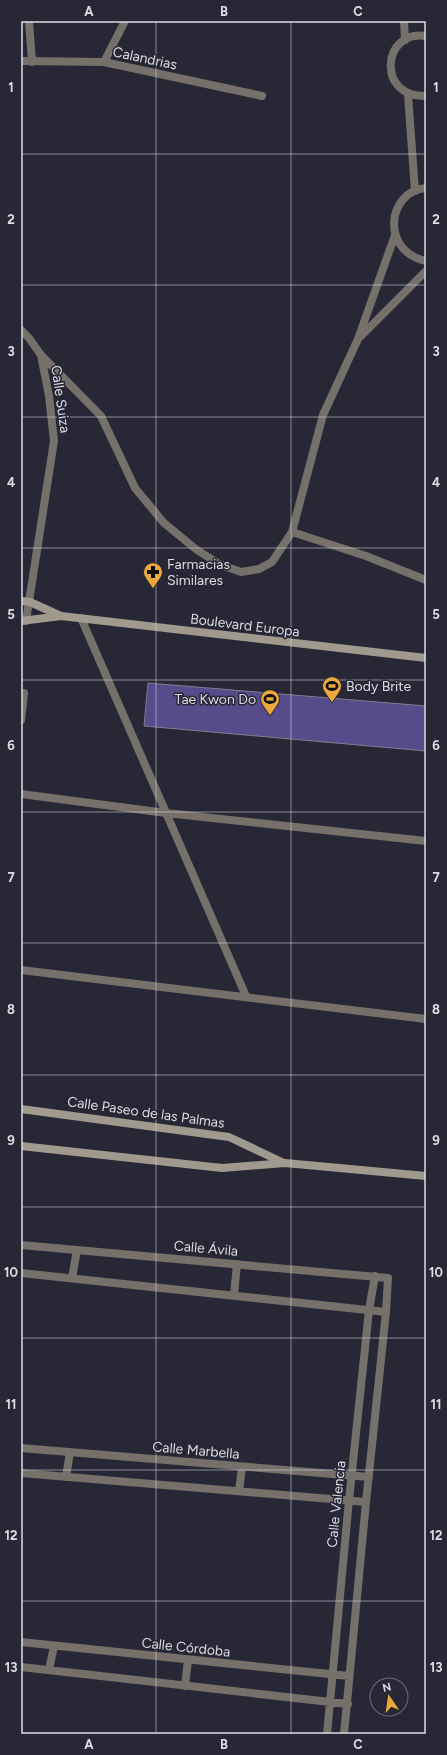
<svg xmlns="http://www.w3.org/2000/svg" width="447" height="1755" viewBox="0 0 447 1755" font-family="Figtree,sans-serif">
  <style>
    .building { fill: #564b8b; stroke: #807f90 }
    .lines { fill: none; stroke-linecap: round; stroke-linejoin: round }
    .street { stroke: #75706a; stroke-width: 8 }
    .secondary { stroke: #a0998e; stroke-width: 8 }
    .grid { fill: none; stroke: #dddce6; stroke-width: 1; stroke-opacity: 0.55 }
    .labels { text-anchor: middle; stroke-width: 3; stroke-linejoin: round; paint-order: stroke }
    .street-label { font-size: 14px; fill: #dddce6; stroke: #282735 }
    .poi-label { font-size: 14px; fill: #dddce6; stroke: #282735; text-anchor: start }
    .neatline { fill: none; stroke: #dddce6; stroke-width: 1.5 }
    .grid-label { font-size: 13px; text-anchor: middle; font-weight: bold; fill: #dddce6 }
  </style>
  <rect width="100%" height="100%" fill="#282735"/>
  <path class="building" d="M148 683 426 706V751L144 726Z"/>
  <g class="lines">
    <path class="street" d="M29 21 32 62
      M404 21 405 40
      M426 36C382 29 376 98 426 96
      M21 61 104 62 262 96
      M104 62 125 21
      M408 94 415 191
      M426 188C387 191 380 251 426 261
      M21 330 29 338 41 355 49 396 54 441 26 621
      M360 337 426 271
      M41 355 101 416 135 488 164 523 197 550 219 564 241 572 259 569 272 562 292 532 323 415 358 339 395 235
      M292 532 366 556 426 580
      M81 618 246 996
      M21 720 24 693
      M21 794 166 813 426 841
      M21 970 426 1019
      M21 1245 388 1278 386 1312 366 1502 344 1734
      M21 1273 386 1312
      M72 1278 77 1250
      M234 1295 237 1264
      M21 1448 369 1477
      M21 1473 366 1502
      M66 1477 70 1452
      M239 1491 242 1467
      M21 1642 349 1676
      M21 1667 348 1704
      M49 1670 54 1646
      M185 1686 188 1660
      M327 1734 349 1500 369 1310 375 1276"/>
    <path class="secondary" d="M21 601 30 602 61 616 426 658
      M21 621 61 616
      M21 1109 229 1137 284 1163
      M21 1146 222 1168 285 1163 426 1176"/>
  </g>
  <path class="grid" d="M156 21V1734M291 21V1734M21 154H426M21 285H426M21 417H426M21 548H426M21 680H426M21 812H426M21 943H426M21 1075H426M21 1207H426M21 1338H426M21 1470H426M21 1601H426"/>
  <defs>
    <symbol id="pharmacy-pin" viewBox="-11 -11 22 30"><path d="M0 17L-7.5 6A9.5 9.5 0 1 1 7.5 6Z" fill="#eda83b" stroke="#282735"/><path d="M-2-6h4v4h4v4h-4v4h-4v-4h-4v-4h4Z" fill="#111"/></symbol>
    <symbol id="stadium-pin" viewBox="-11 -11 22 30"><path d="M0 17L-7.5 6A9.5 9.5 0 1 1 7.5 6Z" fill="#eda83b" stroke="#282735"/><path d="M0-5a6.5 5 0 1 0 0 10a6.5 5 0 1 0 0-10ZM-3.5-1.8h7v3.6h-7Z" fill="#111"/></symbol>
  </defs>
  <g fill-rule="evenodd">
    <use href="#pharmacy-pin" x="142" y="561" width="22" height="30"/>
    <use href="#stadium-pin" x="321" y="675" width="22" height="30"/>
    <use href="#stadium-pin" x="259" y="688" width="22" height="30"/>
  </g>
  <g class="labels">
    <g class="street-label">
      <text transform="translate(145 58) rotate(12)" y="5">Calandrias</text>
      <text transform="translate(61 399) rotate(82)" y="5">Calle Suiza</text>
      <text transform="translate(245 625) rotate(7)" y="5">Boulevard Europa</text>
      <text transform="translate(146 1112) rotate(8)" y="5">Calle Paseo de las Palmas</text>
      <text transform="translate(206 1248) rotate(5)" y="5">Calle Ávila</text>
      <text transform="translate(196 1450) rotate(5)" y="5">Calle Marbella</text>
      <text transform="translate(336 1504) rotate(-84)" y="5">Calle Valencia</text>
      <text transform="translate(186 1647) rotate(6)" y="5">Calle Córdoba</text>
    </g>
    <g class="poi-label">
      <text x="167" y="569">Farmacias<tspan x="167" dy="16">Similares</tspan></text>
      <text x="346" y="691">Body Brite</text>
      <text x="256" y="704" text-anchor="end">Tae Kwon Do</text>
    </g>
  </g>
  <rect width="447" height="1755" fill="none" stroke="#282735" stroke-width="44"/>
  <g transform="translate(389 1697) rotate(347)"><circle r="19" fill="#282735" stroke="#706f7c"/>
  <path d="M0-3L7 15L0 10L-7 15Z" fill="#eda83b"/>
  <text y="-6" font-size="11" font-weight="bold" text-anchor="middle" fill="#dddce6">N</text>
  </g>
  <rect x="22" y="22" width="403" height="1711" class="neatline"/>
  <g class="grid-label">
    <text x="89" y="16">A</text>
    <text x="224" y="16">B</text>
    <text x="358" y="16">C</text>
    <text x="11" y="92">1</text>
    <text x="436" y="92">1</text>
    <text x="11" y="224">2</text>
    <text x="436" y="224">2</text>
    <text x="11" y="356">3</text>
    <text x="436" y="356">3</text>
    <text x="11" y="487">4</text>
    <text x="436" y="487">4</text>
    <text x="11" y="619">5</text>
    <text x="436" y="619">5</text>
    <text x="11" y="750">6</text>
    <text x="436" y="750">6</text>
    <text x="11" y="882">7</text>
    <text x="436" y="882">7</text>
    <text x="11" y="1014">8</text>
    <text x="436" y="1014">8</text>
    <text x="11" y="1145">9</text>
    <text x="436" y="1145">9</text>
    <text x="11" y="1277">10</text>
    <text x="436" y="1277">10</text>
    <text x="11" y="1409">11</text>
    <text x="436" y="1409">11</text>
    <text x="11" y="1540">12</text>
    <text x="436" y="1540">12</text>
    <text x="11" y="1672">13</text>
    <text x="436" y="1672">13</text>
    <text x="89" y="1749">A</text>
    <text x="224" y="1749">B</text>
    <text x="358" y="1749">C</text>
  </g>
</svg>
